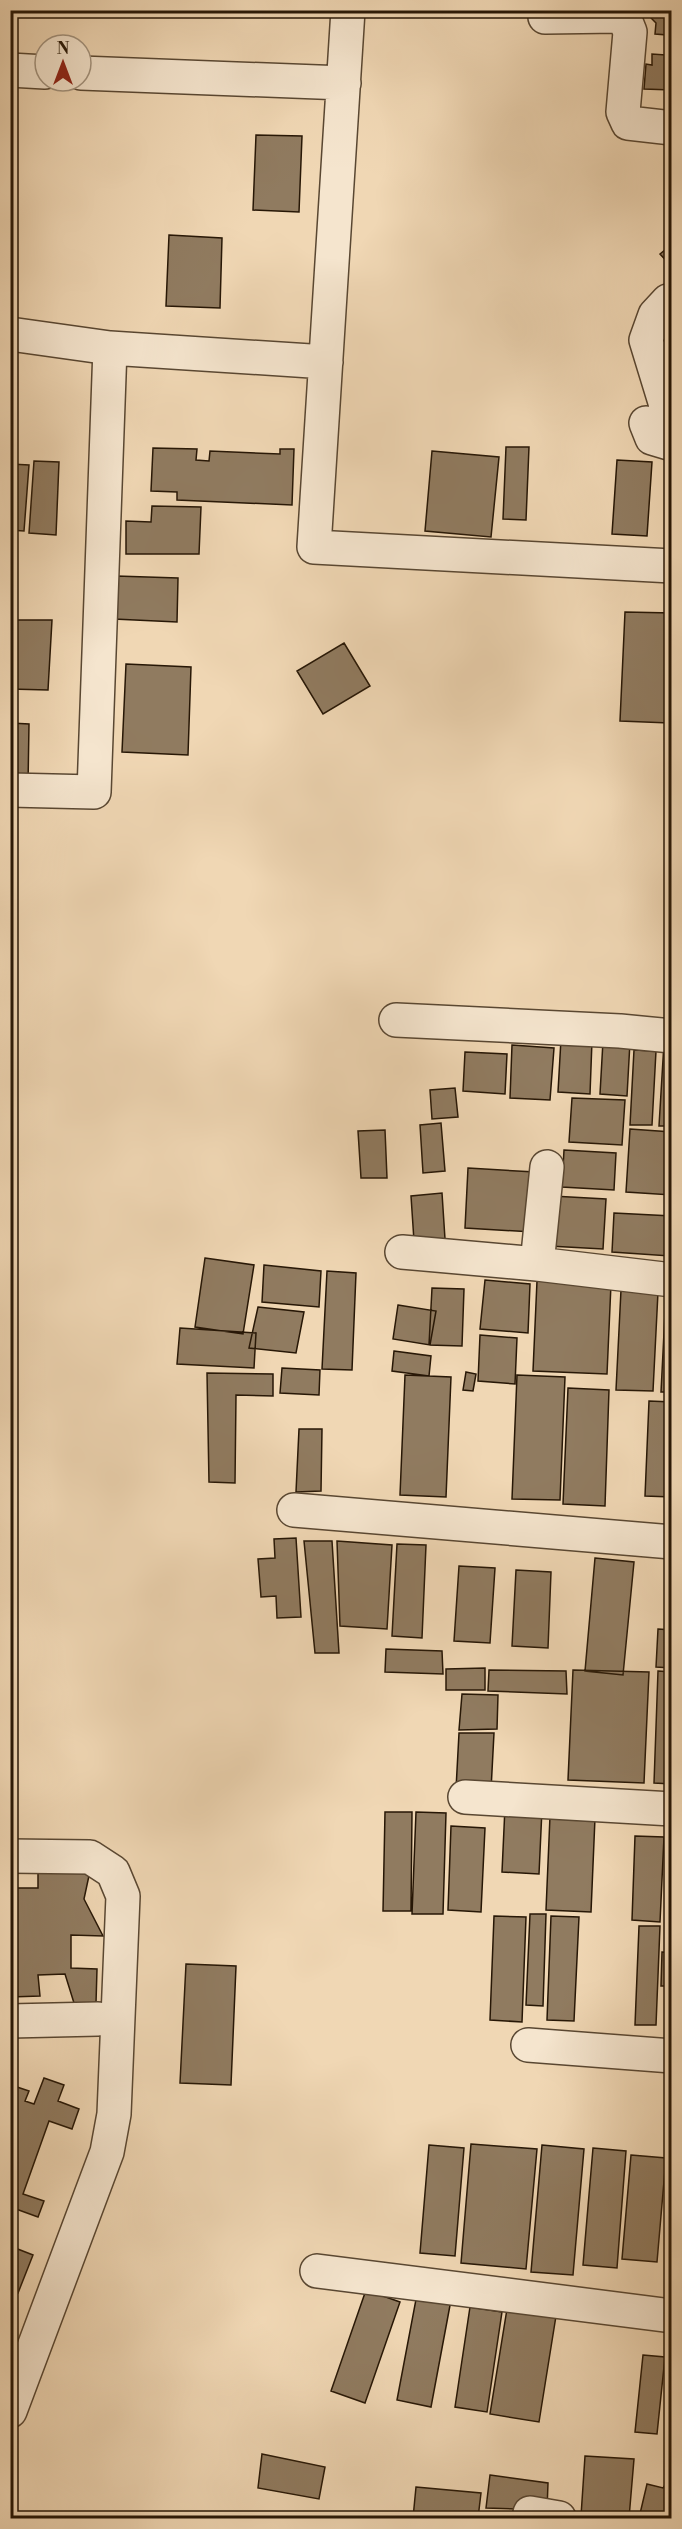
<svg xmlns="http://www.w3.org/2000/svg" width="682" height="2529" viewBox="0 0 682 2529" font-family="'Libre Bodoni',serif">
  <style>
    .building { fill: #907b60; stroke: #271706; stroke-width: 1.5 }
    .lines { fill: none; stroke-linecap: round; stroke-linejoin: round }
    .minor-casing { stroke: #594732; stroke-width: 36 }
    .minor { stroke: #f5e5ce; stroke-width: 33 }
  </style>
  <rect width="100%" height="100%" fill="#f0d7b4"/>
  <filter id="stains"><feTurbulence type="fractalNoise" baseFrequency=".00333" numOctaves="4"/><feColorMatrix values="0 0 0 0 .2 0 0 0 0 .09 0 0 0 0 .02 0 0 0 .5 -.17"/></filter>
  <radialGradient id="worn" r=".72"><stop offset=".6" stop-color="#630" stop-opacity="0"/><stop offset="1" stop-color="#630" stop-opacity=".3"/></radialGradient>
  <path class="building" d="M650 10H672V90L644 89 646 64 652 65V54L666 55 667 35 655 34 656 23 651 18Z
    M256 135 302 136 299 212 253 210Z
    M169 235 222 238 220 308 166 306Z
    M672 244V267L660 254Z
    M506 447H529L526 520 503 519Z
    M153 448 197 449 196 460 209 461 210 451 280 454V449H294L292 505 177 500V492L151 491Z
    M432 451 499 457 491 537 425 531Z
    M617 460 652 462 647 536 612 534Z
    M34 461 59 462 56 535 29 533Z
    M10 464 29 465 24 531 10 530Z
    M152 506 201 507 199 554H126V521L151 522Z
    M116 576 178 578 177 622 114 619Z
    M625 612 672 613 669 723 620 721Z
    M10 620H52L48 690 10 689Z
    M344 643 370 686 323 714 297 671Z
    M126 664 191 667 188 755 122 752Z
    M10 723 29 724 28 785 10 784Z
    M561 1039 592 1041 590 1094 558 1092Z
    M603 1041 630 1042 627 1096 600 1094Z
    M664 1043H672V1126H659Z
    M512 1045 554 1048 550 1100 510 1098Z
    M634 1050 656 1051 652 1125H630Z
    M465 1052 507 1054 505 1094 463 1091Z
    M455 1088 458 1117 432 1119 430 1090Z
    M572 1098 625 1100 622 1145 569 1142Z
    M441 1123 445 1171 423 1173 420 1125Z
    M630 1129 672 1132V1195L626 1192Z
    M385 1130 387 1178H361L358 1131Z
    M564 1150 616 1153 614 1190 562 1187Z
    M468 1168 535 1172 533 1232 465 1228Z
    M442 1193 445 1239 414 1241 411 1196Z
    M552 1196 606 1199 603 1249 549 1246Z
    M614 1213 672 1216 670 1256 612 1252Z
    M205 1258 254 1265 243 1334 195 1327Z
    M264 1265 321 1271 319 1307 262 1302Z
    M327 1271 356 1273 352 1370 322 1369Z
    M485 1280 530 1284 528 1333 480 1329Z
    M537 1281 611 1284 607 1374 533 1371Z
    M432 1288 464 1289 462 1346 429 1345Z
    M621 1290 658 1292 653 1391 616 1390Z
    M666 1293H672V1392H661Z
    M398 1305 436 1311 430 1345 393 1339Z
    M258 1307 304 1312 296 1353 249 1348Z
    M180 1328 256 1333 254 1368 177 1364Z
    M480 1335 517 1338 515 1384 478 1381Z
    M394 1351 431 1356 429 1376 392 1371Z
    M282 1368 320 1370 319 1395 280 1393Z
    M466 1372 476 1374 473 1391 463 1390Z
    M207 1373 273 1374V1396L236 1395 235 1483 209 1482Z
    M405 1375 451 1377 446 1497 400 1495Z
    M517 1375 565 1377 560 1500 512 1499Z
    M568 1388 609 1390 605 1506 563 1504Z
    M649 1401 672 1402V1497L645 1496Z
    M299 1429H322L321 1491 296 1492Z
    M296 1538 301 1617 277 1618 276 1596 261 1597 258 1559 275 1558 274 1539Z
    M304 1541H332L339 1653H315Z
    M337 1541 392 1545 387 1629 340 1626Z
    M397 1544 426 1545 422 1638 392 1636Z
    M595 1558 634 1562 623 1675 585 1671Z
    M459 1566 495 1568 490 1643 454 1641Z
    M516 1570 551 1572 548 1648 512 1646Z
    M658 1629 672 1630V1668L656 1667Z
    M386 1649 442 1651 443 1674 385 1672Z
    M485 1668V1690H446V1669Z
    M489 1670 566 1671 567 1694 488 1691Z
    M573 1670 649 1672 644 1783 568 1780Z
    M658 1671 672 1672V1784L654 1783Z
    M462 1694 498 1695 497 1729 459 1730Z
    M459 1733H494L491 1790 456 1789Z
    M505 1807 542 1809 539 1874 502 1872Z
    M385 1812H412L411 1911H383Z
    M416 1812 446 1813 443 1914H412Z
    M550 1816 595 1818 591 1912 546 1910Z
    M451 1826 485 1828 481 1912 448 1910Z
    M635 1836 664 1837 660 1922 632 1920Z
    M38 1871H90L84 1899 103 1936 71 1935V1968L97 1969 96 2003H74L65 1974 38 1975 40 1996 10 1997V1888H38Z
    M530 1914H546L543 2006 526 2005Z
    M494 1916 526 1917 522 2022 490 2020Z
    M551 1916 579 1917 574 2021 547 2020Z
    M639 1926H660L656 2025H635Z
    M662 1952 672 1953V1986H661Z
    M186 1964 236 1966 231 2085 180 2083Z
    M10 2074 17 2076 14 2086 29 2091 25 2101 34 2104 44 2078 64 2085 58 2101 79 2109 72 2129 49 2121 23 2194 44 2201 38 2217 16 2209 11 2222Z
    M471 2144 537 2149 526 2269 461 2263Z
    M429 2145 464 2148 455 2256 420 2253Z
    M542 2145 584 2149 573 2275 531 2272Z
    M593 2148 626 2151 617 2268 583 2265Z
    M631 2155 666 2158 657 2262 622 2259Z
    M10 2246 33 2255 18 2293 10 2290Z
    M366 2290 400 2302 365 2403 331 2391Z
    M417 2294 451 2300 431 2407 397 2400Z
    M470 2307 502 2312 487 2412 455 2407Z
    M507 2309 556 2316 539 2422 490 2414Z
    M643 2355 665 2357 657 2434 635 2432Z
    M262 2454 325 2467 319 2499 258 2488Z
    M585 2456 634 2459 629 2518 581 2516Z
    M490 2475 548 2483 547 2510 486 2508Z
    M647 2484 663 2488 665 2485 672 2486V2518H639Z
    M416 2487 481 2493 478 2518H413Z"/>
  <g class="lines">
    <defs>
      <path id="minor" d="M348 10 314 547 672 566
        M545 10V17L618 16 626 22 630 32 623 112 628 123 672 128
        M10 70 45 72
        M81 73 344 83
        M672 301H668L655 315 646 340 672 425
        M10 334 110 348 94 792 10 790
        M110 348 326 362
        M672 427 646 423 652 438 672 444
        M396 1020 620 1031 672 1036
        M402 1252 537 1264 672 1280
        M537 1264 547 1167
        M294 1510 672 1542
        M465 1797 672 1809
        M10 1856 90 1857 113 1872 123 1896 114 2114 107 2152 10 2411
        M10 2021 98 2019
        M528 2045 672 2056
        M317 2271 672 2316
        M530 2513 559 2518"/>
    </defs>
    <use href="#minor" class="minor-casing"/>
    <use href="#minor" class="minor"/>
  </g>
  <rect width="682" height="2529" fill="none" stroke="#f0d7b4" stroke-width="36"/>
  <rect x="12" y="12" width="658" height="2505" fill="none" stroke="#271706" stroke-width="3"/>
  <rect x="18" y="18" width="646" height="2493" fill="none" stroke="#271706" stroke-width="1.5"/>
  <g transform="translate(63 63)"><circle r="28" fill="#f5e5ce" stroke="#a3937e" stroke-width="1.5"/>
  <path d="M0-4.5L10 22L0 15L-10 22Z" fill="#8f2418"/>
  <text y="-9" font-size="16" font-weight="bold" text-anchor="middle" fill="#271706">N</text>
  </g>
  <rect width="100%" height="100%" filter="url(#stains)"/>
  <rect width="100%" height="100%" fill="url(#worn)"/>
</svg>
